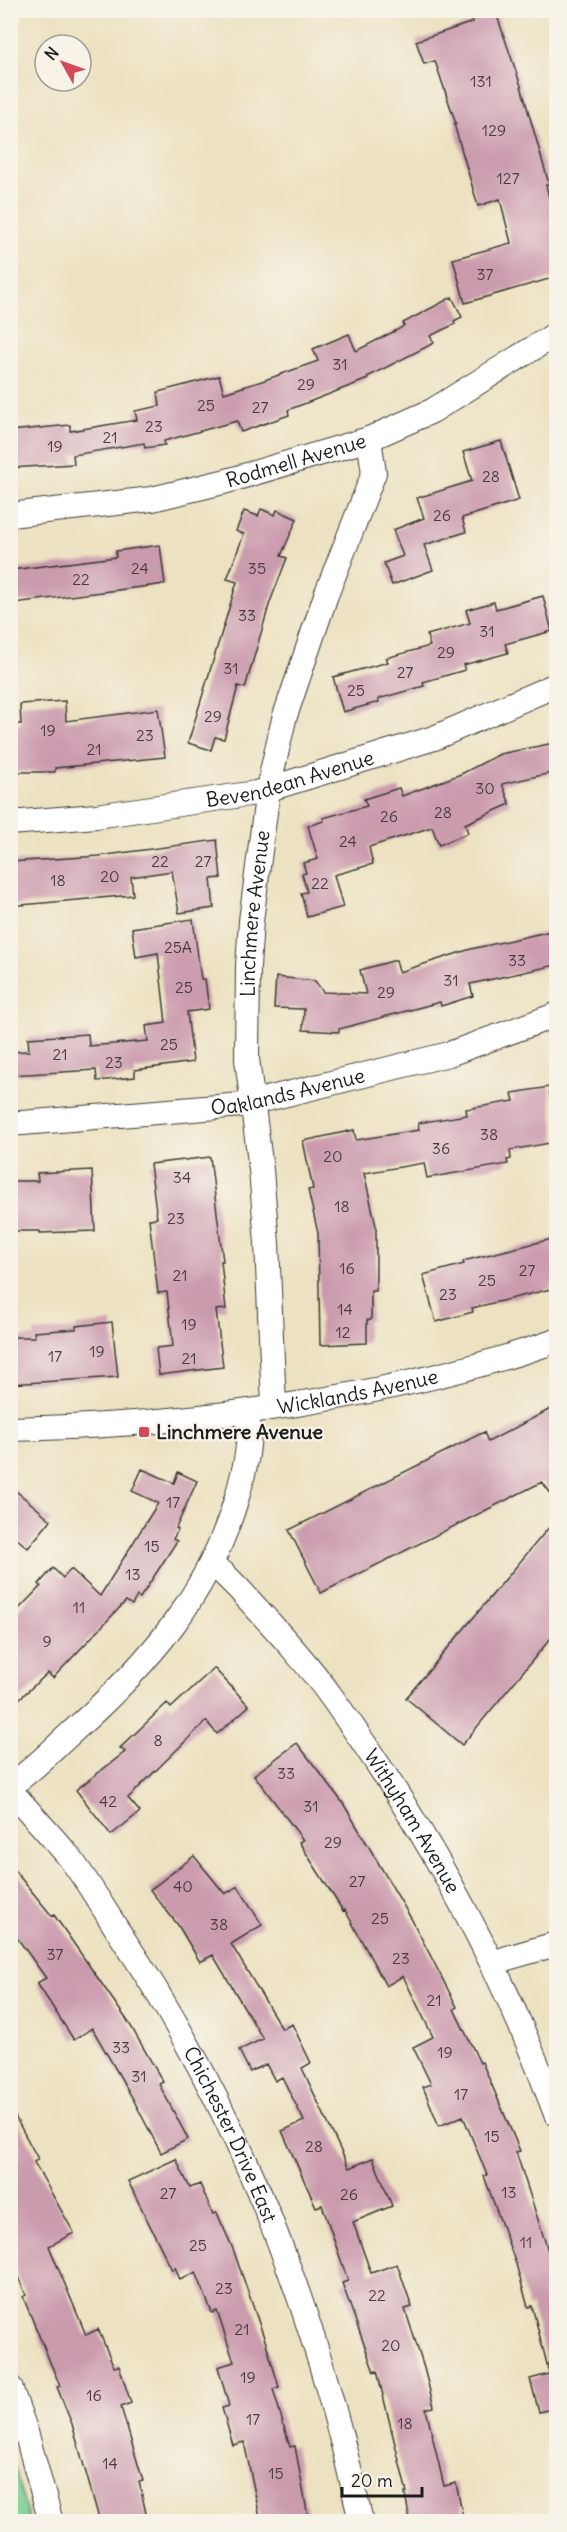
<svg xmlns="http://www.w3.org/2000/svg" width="567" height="2532" viewBox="0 0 567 2532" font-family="Delius,sans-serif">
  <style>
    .green { fill: #7ed294; stroke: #4d7758; stroke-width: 1.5 }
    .building { fill: #ca9aad }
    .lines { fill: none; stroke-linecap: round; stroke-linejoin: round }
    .minor-casing { stroke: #3b3a35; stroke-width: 26 }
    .minor { stroke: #fff; stroke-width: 24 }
    .poi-dot { fill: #d1495b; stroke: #f7f3e8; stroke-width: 2 }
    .labels { text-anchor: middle; stroke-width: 4.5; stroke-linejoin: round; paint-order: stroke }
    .number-label { font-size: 16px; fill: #483c40 }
    .street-label { font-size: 20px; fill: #1c1c1c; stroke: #f7f3e8 }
    .poi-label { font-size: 20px; font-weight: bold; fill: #1c1c1c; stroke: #f7f3e8; text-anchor: start }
  </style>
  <rect width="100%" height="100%" fill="#f7f3e8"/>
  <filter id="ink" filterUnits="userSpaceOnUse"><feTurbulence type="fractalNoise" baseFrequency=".0167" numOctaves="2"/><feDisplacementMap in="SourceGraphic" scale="12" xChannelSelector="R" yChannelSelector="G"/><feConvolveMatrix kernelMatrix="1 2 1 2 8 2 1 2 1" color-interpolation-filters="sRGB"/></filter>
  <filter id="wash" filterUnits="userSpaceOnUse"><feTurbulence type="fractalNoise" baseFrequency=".008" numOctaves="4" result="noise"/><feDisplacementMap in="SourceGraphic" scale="24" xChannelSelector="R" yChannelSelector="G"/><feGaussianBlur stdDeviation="1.35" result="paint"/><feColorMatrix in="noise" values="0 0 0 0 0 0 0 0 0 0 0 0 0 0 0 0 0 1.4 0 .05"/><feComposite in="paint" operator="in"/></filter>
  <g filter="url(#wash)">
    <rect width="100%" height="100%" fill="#ece1c0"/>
    <path class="green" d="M10 2451 29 2521H11Z"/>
    <g id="blocks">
      <path class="building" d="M484 10H495L521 86 549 184 546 185 556 226V277L465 303 453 259 511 243 500 199 478 206 454 124H456L435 61 424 64 416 41 473 22 471 15Z
        M452 297 462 317 454 321 455 324 430 336 434 343 367 377 368 379 288 410 289 415 241 432 237 421 164 441 165 445 145 448 144 443 73 455 74 464 10 468V431L70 425V431L137 420 135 411 160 406 158 392 219 376 224 393 262 381 318 361 313 349 349 334 356 351 401 328 404 325 403 323Z
        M501 441 519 500 462 518 466 532 424 545 433 570 392 585 384 563 403 556 393 530 424 518 417 498 472 481 463 452Z
        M261 509 275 515 277 510 297 519 281 556 287 558 270 602 245 688 238 686 224 739 215 737 211 750 188 743 237 582 227 579 244 534 236 531 244 511 258 516Z
        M160 545 165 584 14 603 11 570 116 557V551Z
        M543 596 552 631 505 644 508 653 463 665 465 670 423 682 424 686 378 699 379 702 343 712 333 677 388 662 386 658 430 646 427 635 470 623 466 610 494 602 496 609Z
        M65 701 66 721 158 709 165 757 55 768V772H10V724H21L20 704Z
        M554 743 556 772 502 784 510 804 465 824 468 833 439 845 432 827 369 847 373 864 334 875 343 907 307 917 301 893 307 892 302 874 306 873 303 863 318 859 308 826 324 821 323 818 367 806 364 799 399 788 402 796 461 774 500 754Z
        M217 840 221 878 211 879 214 908 179 913 172 871 131 877 133 895 10 906V862L99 856Z
        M193 919 201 979H205L209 1009 187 1012 193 1062 135 1070V1077L97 1081 96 1070 10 1075V1052L29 1051 28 1038 88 1034 89 1046 148 1041 146 1026 166 1023 158 953 136 957 132 928Z
        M556 930V965L470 984 473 996 441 1006 440 1002 339 1029V1032L303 1030 304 1009 274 1008 276 977 315 981 323 992 366 994 360 970 396 960 399 972 471 949Z
        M549 1087 556 1142 510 1150 511 1159 507 1160 508 1164 427 1178 424 1163 364 1173 376 1226V1291H371V1320H367V1343L320 1345 318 1233 308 1190 313 1189 303 1141 354 1130 356 1140 419 1130 418 1123 467 1115 466 1109 514 1101 512 1093Z
        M210 1157 223 1261H221L226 1309 216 1310 223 1367 159 1375 156 1348 173 1346 167 1292 158 1293 149 1219 157 1218 150 1164Z
        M92 1170 95 1231 40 1233V1231H10V1181H38L37 1173Z
        M556 1238V1283L550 1285 551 1289 472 1308 473 1312 436 1322 423 1275 464 1264 463 1261Z
        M112 1322 118 1377 10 1384V1337H35L34 1332 76 1329V1326Z
        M556 1406V1500L542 1482 321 1593 289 1530 484 1432 488 1442Z
        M142 1469 174 1483 178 1472 197 1481 176 1528 178 1530 173 1539 177 1541 140 1598 137 1596 132 1605 126 1601 53 1678 48 1673 10 1707V1618L41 1586 39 1584 53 1568 63 1578 71 1569 100 1596 158 1503 132 1491Z
        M10 1486 51 1520 28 1548 10 1533Z
        M556 1519V1632L462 1745 406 1698Z
        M214 1668 249 1706 217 1734 206 1721 128 1798 140 1812 111 1835 76 1790 125 1752 120 1748 167 1703 171 1708Z
        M297 1743 343 1803 412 1920 457 2007 454 2009 480 2063 482 2062 520 2151 516 2152 556 2275V2371L549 2372 532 2306 528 2307 516 2264 484 2176 487 2175 463 2116 439 2126 423 2087 431 2084 413 2047 433 2037 403 1976 386 1986 345 1910 343 1911 299 1842 303 1840 254 1775Z
        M194 1856 225 1894 238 1886 262 1925 231 1944 282 2029 292 2024 311 2063 302 2068 349 2168 373 2158 392 2206 353 2222 371 2273 397 2264 412 2307 405 2309 424 2368 434 2407 426 2409 444 2486 456 2483 464 2522H410L405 2493H407L377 2371 374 2372 342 2283 348 2281 322 2205 316 2207 282 2131 304 2121 282 2077 275 2081 266 2064 250 2072 239 2050 263 2039 213 1955 200 1962 178 1925 150 1890Z
        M10 1865 52 1916 54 1915 129 2023 163 2082 159 2084 188 2139 161 2153 133 2099 92 2028 74 2040 37 1983 46 1978 10 1928Z
        M10 2107 38 2159 34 2162 74 2233 49 2246 86 2335 98 2329 114 2367 119 2366 131 2403 121 2407 143 2481 139 2482 148 2522H100L72 2424 57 2387 60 2386 23 2297 26 2295 10 2258Z
        M176 2159 190 2188 200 2184 213 2214 217 2213 233 2249 266 2343 279 2387 273 2389 290 2447 295 2446 309 2522H261L244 2442 233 2445 222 2408 229 2406 218 2367 234 2362 217 2311 212 2313 196 2272 180 2280 175 2267 172 2270 128 2181Z
        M556 2372V2408L539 2412 530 2379Z"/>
    </g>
  </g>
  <g filter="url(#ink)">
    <use href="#blocks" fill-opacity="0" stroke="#3b3a35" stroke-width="1.5"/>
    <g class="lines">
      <defs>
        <g id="minor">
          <path id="s1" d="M10 515 152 499 227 481 369 439 432 411 556 334"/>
          <path id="s2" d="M10 823 96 816 256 793 434 738 556 685"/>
          <path id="s3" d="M10 1124 242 1105 449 1054 556 1015"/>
          <path id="s4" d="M274 1406 267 1243 261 1170 247 1059 248 966 251 921 268 789 284 719 326 595 374 473 369 439"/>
          <path id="s5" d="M10 1429C191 1425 385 1400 556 1341"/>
          <path id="s6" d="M211 1566 223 1573 238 1588C269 1622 306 1661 333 1699 425 1827 502 1966 556 2114"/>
          <path d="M10 1786C33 1770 52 1750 72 1732 148 1664 208 1596 237 1497 245 1468 252 1442 247 1412"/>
          <path id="s7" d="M10 1790C30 1813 51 1835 70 1858 88 1882 104 1909 120 1934 239 2111 317 2313 361 2522"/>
          <path d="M494 1966 504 1959 556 1944"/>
          <path d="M10 2387 26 2432 51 2522"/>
        </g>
      </defs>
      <use href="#minor" class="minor-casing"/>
      <use href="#minor" class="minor"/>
    </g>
  </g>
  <rect class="poi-dot" x="138" y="1426" width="12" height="12" rx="3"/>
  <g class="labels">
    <g class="number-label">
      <text x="481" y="87">131</text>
      <text x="494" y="136">129</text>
      <text x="508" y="184">127</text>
      <text x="485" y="280">37</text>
      <text x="340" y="370">31</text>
      <text x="306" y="390">29</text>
      <text x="206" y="411">25</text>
      <text x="260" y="413">27</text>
      <text x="154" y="432">23</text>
      <text x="110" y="443">21</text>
      <text x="55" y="452">19</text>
      <text x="491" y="482">28</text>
      <text x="442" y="521">26</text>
      <text x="140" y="574">24</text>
      <text x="257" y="574">35</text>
      <text x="81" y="585">22</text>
      <text x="247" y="621">33</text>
      <text x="487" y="637">31</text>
      <text x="446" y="658">29</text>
      <text x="231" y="674">31</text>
      <text x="405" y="678">27</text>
      <text x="356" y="696">25</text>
      <text x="213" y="722">29</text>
      <text x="48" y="736">19</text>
      <text x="145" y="741">23</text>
      <text x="94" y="755">21</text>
      <text x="485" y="794">30</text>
      <text x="443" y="818">28</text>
      <text x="389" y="822">26</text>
      <text x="348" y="847">24</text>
      <text x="160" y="867">22</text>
      <text x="203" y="867">27</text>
      <text x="110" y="882">20</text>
      <text x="58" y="886">18</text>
      <text x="320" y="889">22</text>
      <text x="178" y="953">25A</text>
      <text x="517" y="966">33</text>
      <text x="451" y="986">31</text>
      <text x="184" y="993">25</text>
      <text x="386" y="998">29</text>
      <text x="169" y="1050">25</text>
      <text x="60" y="1060">21</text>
      <text x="114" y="1068">23</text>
      <text x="489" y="1140">38</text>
      <text x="441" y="1154">36</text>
      <text x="333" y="1162">20</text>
      <text x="182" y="1183">34</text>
      <text x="342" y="1212">18</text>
      <text x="176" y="1224">23</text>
      <text x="347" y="1274">16</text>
      <text x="527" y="1276">27</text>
      <text x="180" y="1281">21</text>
      <text x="487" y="1286">25</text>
      <text x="448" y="1300">23</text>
      <text x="345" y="1315">14</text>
      <text x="189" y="1330">19</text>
      <text x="343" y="1338">12</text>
      <text x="97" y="1357">19</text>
      <text x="55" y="1362">17</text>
      <text x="189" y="1364">21</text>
      <text x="173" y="1508">17</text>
      <text x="152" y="1552">15</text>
      <text x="133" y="1580">13</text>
      <text x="79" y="1613">11</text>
      <text x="47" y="1647">9</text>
      <text x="158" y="1746">8</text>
      <text x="286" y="1779">33</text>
      <text x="108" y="1807">42</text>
      <text x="311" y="1812">31</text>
      <text x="333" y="1848">29</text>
      <text x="357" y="1887">27</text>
      <text x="183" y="1892">40</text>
      <text x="380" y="1924">25</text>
      <text x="219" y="1930">38</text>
      <text x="55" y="1960">37</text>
      <text x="401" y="1964">23</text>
      <text x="434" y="2006">21</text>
      <text x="121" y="2053">33</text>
      <text x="445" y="2058">19</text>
      <text x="139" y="2082">31</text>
      <text x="461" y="2100">17</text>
      <text x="492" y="2142">15</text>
      <text x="314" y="2152">28</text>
      <text x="509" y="2198">13</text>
      <text x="168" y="2199">27</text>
      <text x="349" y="2200">26</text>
      <text x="526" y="2248">11</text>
      <text x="198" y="2251">25</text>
      <text x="224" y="2294">23</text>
      <text x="377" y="2301">22</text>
      <text x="242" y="2335">21</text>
      <text x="391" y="2351">20</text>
      <text x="248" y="2383">19</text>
      <text x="94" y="2401">16</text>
      <text x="253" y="2425">17</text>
      <text x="405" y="2429">18</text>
      <text x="110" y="2469">14</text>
      <text x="276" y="2479">15</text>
    </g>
    <g class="street-label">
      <text dy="7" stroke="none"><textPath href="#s1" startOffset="292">Rodmell Avenue</textPath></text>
      <text dy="7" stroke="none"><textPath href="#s2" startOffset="284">Bevendean Avenue</textPath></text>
      <text dy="7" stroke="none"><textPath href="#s4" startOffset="494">Linchmere Avenue</textPath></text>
      <text dy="7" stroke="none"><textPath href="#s3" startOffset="280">Oaklands Avenue</textPath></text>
      <text dy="7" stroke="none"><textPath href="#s5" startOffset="350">Wicklands Avenue</textPath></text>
      <text dy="7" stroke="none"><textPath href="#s6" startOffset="327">Withyham Avenue</textPath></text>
      <text dy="7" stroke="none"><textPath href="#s7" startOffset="411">Chichester Drive East</textPath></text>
    </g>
    <g class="poi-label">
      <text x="156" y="1439">Linchmere Avenue</text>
    </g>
  </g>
  <rect width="567" height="2532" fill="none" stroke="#f7f3e8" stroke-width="36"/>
  <g transform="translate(63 63) rotate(310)"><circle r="28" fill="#f7f3e8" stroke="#9f9d96" stroke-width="1.5"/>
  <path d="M0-4.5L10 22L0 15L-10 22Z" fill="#d1495b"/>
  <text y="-9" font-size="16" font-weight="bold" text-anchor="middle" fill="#1c1c1c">N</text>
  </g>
  <path d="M342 2487v9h80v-9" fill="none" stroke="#1c1c1c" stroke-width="3"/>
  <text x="351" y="2487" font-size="18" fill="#1c1c1c" stroke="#f7f3e8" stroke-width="4.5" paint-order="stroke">20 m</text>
</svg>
